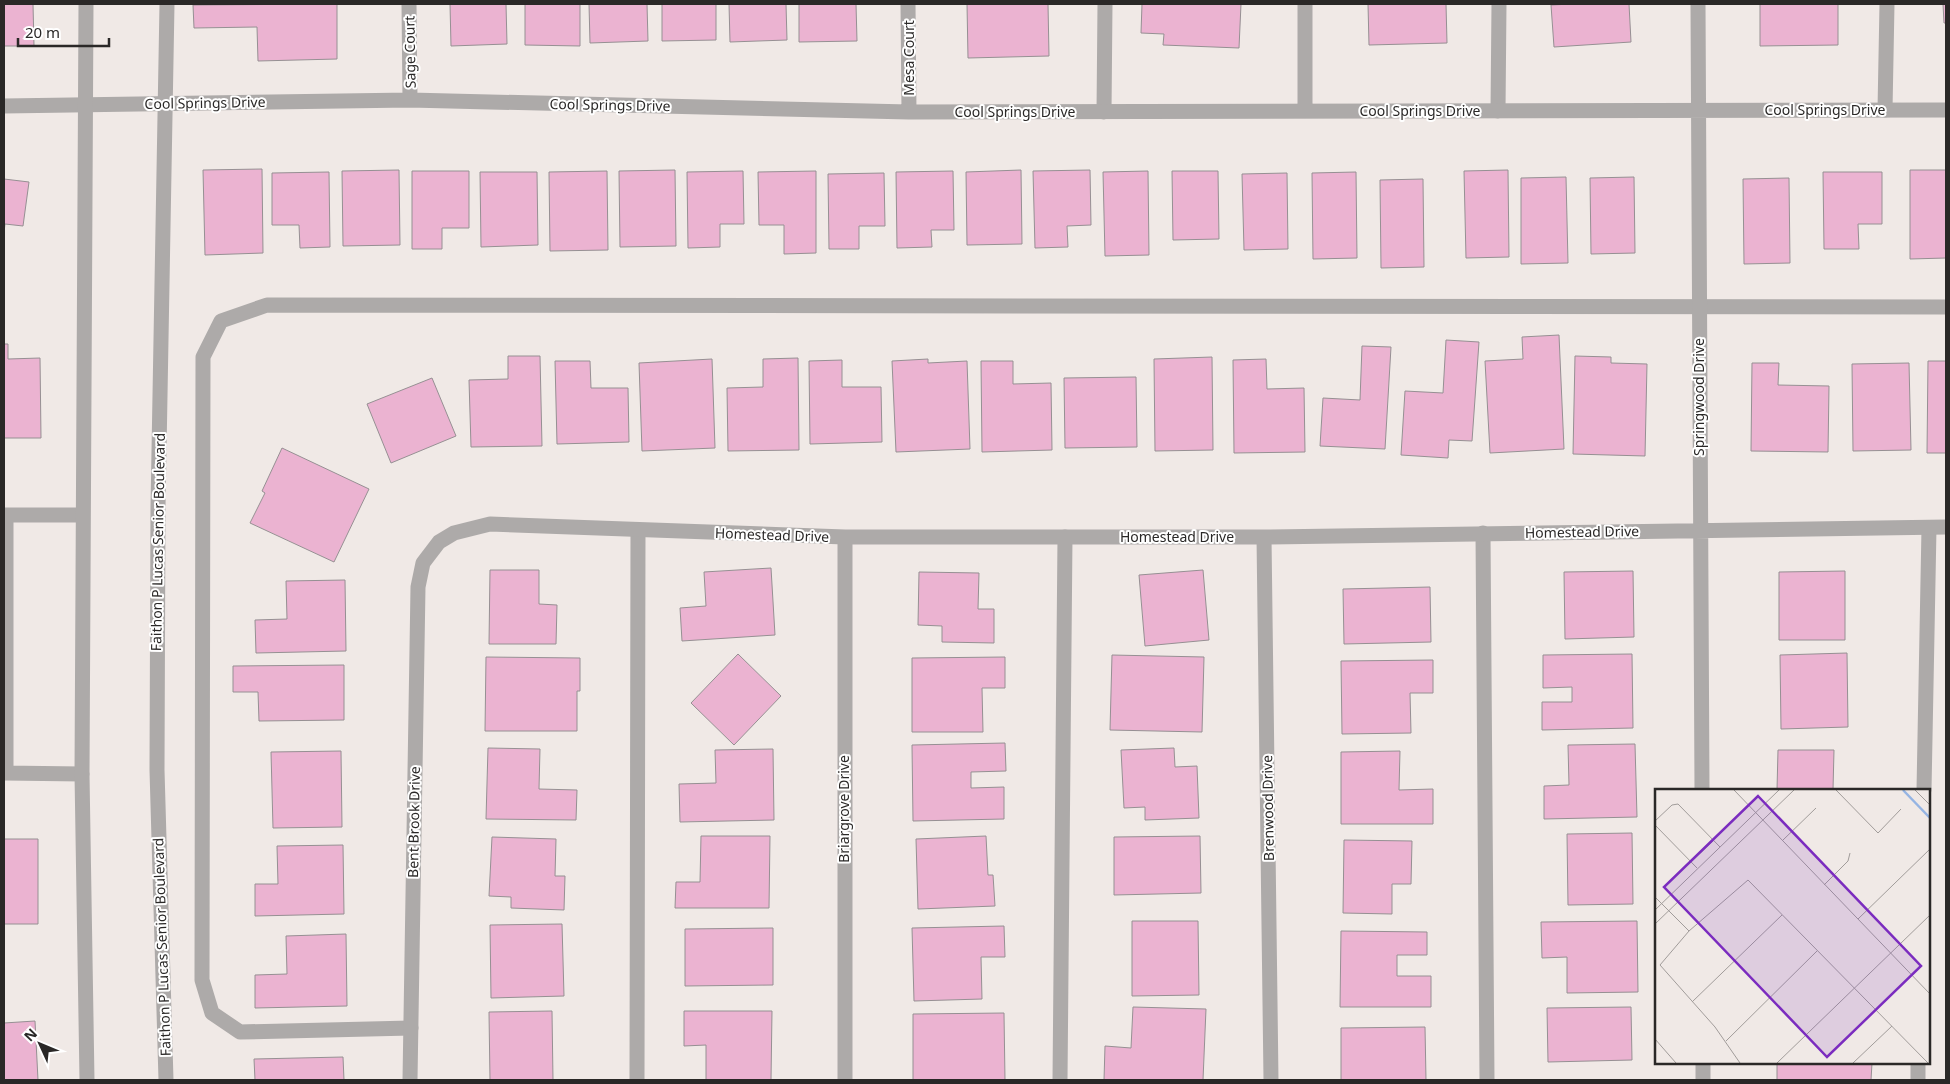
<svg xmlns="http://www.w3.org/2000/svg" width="1950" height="1084" viewBox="0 0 1950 1084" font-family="'Noto Sans',sans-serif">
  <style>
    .building { fill: #ebb3d1; stroke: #969093 }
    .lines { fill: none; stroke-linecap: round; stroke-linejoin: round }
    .service { stroke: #adaaa9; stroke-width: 15 }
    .minor { stroke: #adaaa9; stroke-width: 15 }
    .tertiary { stroke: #adaaa9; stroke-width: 15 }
    .labels { text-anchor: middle; stroke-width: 4; stroke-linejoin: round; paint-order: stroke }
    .street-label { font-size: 14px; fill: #2a2827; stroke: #fff }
    .inset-river { fill: none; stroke: #95b4e3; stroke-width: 2.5 }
    .inset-road { fill: none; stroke: #a19c9a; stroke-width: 1 }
    .view { fill: #7b2cbf; fill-opacity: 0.15; stroke: #7b2cbf; stroke-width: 2.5 }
    .inset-edge { fill: none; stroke: #2a2827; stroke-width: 2.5 }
  </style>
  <rect width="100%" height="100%" fill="#f0e9e6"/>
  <path class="building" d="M4 4H33L34 46H4Z
    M337 4V59L258 61 257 27 194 28 193 5Z
    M450 4H506L507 44 451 46Z
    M525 4H580V46L525 45Z
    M589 4H647L648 41 590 43Z
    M662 4H716V40L662 41Z
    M729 4H786L787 40 730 42Z
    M799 4H856L857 41 799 42Z
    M967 4H1048L1049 56 968 58Z
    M1142 4H1241L1239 48 1163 45 1164 34 1141 33Z
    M1368 4H1446L1447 43 1369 45Z
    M1572 4H1629L1631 42 1554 47 1551 5Z
    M1760 4H1838V45L1760 46Z
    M1943 4H1946V23H1944Z
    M262 169 263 253 205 255 203 170Z
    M399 170 400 245 343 246 342 171Z
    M675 170 676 246 620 247 619 171Z
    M1021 170 1022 244 967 245 966 172Z
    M1090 170 1091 225 1067 226 1068 247 1035 248 1033 171Z
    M1508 170 1509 257 1466 258 1464 171Z
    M1910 170H1946V258L1910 259Z
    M412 171H469V228H442V249H412Z
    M607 171 608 250 550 251 549 172Z
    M743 171 744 224H720V247L688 248 687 172Z
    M816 171V253L784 254V225H759L758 172Z
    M953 171 954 230H931L932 247 897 248 896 172Z
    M1148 171 1149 255 1105 256 1103 172Z
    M1172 171H1218L1219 239 1173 240Z
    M329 172 330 247 300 248 299 225H272V173Z
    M480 172H537L538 245 481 247Z
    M1356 172 1357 258 1313 259 1312 173Z
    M1823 172H1882V224H1858L1859 249H1824Z
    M884 173 885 226H859V249H829L828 174Z
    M1287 173 1288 249 1244 250 1242 174Z
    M1566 177 1568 263 1521 264V178Z
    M1634 177 1635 253 1591 254 1590 178Z
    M1789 178 1790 263 1744 264 1743 179Z
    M4 179 29 182 23 226 5 224 4 232Z
    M1423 179 1424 267 1381 268 1380 180Z
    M1559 335 1564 449 1490 453 1485 361 1523 359 1522 337Z
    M1446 340 1479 342 1472 441 1449 440 1448 458 1401 455 1405 391 1443 393Z
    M4 344H8V359L40 358 41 438H4Z
    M1362 346 1391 347 1385 449 1320 446 1323 398 1360 400Z
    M508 356H540L542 446 471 447 469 380 508 379Z
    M1575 356 1611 357V363L1647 364 1645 456 1573 454Z
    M1212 357 1213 450 1155 451 1154 359Z
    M798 358 799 450 728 451 727 388 763 387V359Z
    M712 359 715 448 642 451 639 363Z
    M928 359V363L967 361 970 449 896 452 892 361Z
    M1266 359 1267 389 1304 388 1305 452 1234 453 1233 360Z
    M842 360V387H881L882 442 810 444 809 361Z
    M555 361H590L591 388H628L629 442 557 444Z
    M981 361H1013V384L1051 383 1052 450 982 452Z
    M1928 361H1946V453H1927Z
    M1752 363H1779L1778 385 1829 386 1828 452 1751 451Z
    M1909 363 1911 450 1853 451 1852 364Z
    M1136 377 1137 447 1065 448 1064 378Z
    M432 378 456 436 391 463 367 404Z
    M282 448 369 489 334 562 250 523 265 493 262 491Z
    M771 568 775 635 682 641 680 608 706 606 704 572Z
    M490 570H539V604L557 605 556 644H489Z
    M1203 570 1209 640 1145 646 1139 575Z
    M1633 571 1634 637 1565 639 1564 572Z
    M1845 571V640H1779V572Z
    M919 572 979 573 978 609H994V643L942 642V626L918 625Z
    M345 580 346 651 256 653 255 620 287 619 286 581Z
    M1430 587 1431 642 1344 644 1343 589Z
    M1847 653 1848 727 1781 729 1780 655Z
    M738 654 781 696 734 745 691 703Z
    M1632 654 1633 728 1542 730V702H1572V687L1543 688V655Z
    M1112 655 1204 657 1202 732 1110 730Z
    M486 657 580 658V691H577V731H485Z
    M1005 657V688H982L983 732H912V658Z
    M1433 660V693H1410L1411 733 1342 734 1341 661Z
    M344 665V720L259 721 258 692H233V666Z
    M1005 743 1006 771 971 772V788L1004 787V819L913 821 912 745Z
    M1635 744 1637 817 1544 819V786L1569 785 1568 745Z
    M488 748 540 749 539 789 577 790 576 820 486 819Z
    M1174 748 1175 767 1197 766 1199 818 1145 820V807L1124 808 1121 750Z
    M773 749 774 820 680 822 679 784 716 783 715 750Z
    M1778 750H1834L1833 790H1869H1777Z
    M341 751 342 827 273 828 271 752Z
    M1400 751 1399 790 1433 789V824H1341V752Z
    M1632 833 1633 904 1568 905 1567 834Z
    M701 836H770L769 908H675L676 882H700Z
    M986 836 988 875H993L995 906 918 909 916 839Z
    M1200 836 1201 893 1114 895V837Z
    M492 837 556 839 555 876H565L564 910 511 908V897L489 896Z
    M4 839H38V924H4Z
    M1344 840 1412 841 1411 884H1392V914L1343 913Z
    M343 845 344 914 255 916V884H278L277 846Z
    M1132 921H1198L1199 995 1132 996Z
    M1637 921 1638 992 1567 993V957L1542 958 1541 922Z
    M562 924 564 996 491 998 490 925Z
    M1004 926 1005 957H981L982 999 914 1001 912 928Z
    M773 928V985L685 986V929Z
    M1341 931 1427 932V955H1397V976H1431V1007H1340Z
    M346 934 347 1006 255 1008V975L287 974 286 936Z
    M1133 1007 1206 1009 1203 1080H1104L1105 1046 1131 1048Z
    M1631 1007 1632 1060 1548 1062 1547 1008Z
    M552 1011 553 1080H490L489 1012Z
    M684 1011H772L771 1080H706V1045L684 1046Z
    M1004 1013 1005 1080H913V1014Z
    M35 1021 38 1080H4V1023Z
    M1425 1027 1426 1080H1341V1028Z
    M343 1057 344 1080H255L254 1059Z
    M1777 1063H1872L1871 1080H1777Z"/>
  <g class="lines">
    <path class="service" d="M1885 110 1887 4
      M1498 111 1499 4
      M1104 112 1105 4
      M1483 533 1487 1080
      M1924 790 1929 528
      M411 1028 240 1032 212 1013 202 980 203 357 221 321 267 305 1946 307
      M1918 1063V1080
      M637 1080 638 530
      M1060 1080 1065 537"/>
    <path class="minor" d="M409 4 410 100
      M908 4 909 112
      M1305 4V111
      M1698 4 1702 790
      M4 106 410 100 909 112 1946 110
      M4 515H82
      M1264 537 1271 1080
      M4 773 82 774
      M6 773V515
      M410 1080 418 587 423 563 439 542 454 533 490 524 845 537H1264L1946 527
      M845 1080V537
      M1703 1080V1063"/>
    <path class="tertiary" d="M86 4 82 774 87 1080
      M166 1080 157 770 158 507 167 4"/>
  </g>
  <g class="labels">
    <g class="street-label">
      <text transform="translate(410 52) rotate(-91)" y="5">Sage Court</text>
      <text transform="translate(909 58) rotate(-90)" y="5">Mesa Court</text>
      <text transform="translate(205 103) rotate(-1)" y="5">Cool Springs Drive</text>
      <text transform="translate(610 105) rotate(1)" y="5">Cool Springs Drive</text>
      <text x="1825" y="115">Cool Springs Drive</text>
      <text x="1420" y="116">Cool Springs Drive</text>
      <text x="1015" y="117">Cool Springs Drive</text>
      <text transform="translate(1699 397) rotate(-90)" y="5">Springwood Drive</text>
      <text transform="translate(1582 532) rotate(-1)" y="5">Homestead Drive</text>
      <text transform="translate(772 535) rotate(2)" y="5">Homestead Drive</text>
      <text x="1177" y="542">Homestead Drive</text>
      <text transform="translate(158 542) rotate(-89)" y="5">Faithon P Lucas Senior Boulevard</text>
      <text transform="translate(1268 808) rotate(-91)" y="5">Brenwood Drive</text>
      <text transform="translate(844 809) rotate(-90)" y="5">Briargrove Drive</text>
      <text transform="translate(414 822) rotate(-89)" y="5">Bent Brook Drive</text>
      <text transform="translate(162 947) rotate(-92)" y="5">Faithon P Lucas Senior Boulevard</text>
    </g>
  </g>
  <g transform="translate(1655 789)">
    <rect width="275" height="275" fill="#f0e9e6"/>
    <path class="inset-river" d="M248 1 275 29"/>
    <path class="inset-road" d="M79 1 275 205M181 1 223 44 246 20M260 1 275 16M0 32 17 16 23 15 65 58M0 36 42 79M128 51 161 19M36 73 59 51M169 96 193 72 195 64M0 108 34 142M0 121 124 1M203 130 275 60M0 135 139 1M37 213 127 126M0 250 21 274M71 252 162 162M85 274 60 238 5 176 34 142 93 91 273 274M122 274 275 126M198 274 237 237"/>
    <path class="view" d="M103 7 266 177 172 268 9 98Z"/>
    <rect width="275" height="275" class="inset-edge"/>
  </g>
  <rect width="1950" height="1084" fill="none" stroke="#2a2827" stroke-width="10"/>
  <g transform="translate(40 1044) rotate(314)" stroke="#ffffff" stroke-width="4" paint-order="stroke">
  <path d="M0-4L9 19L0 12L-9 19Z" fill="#2a2827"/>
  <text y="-8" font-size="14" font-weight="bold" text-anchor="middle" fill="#2a2827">N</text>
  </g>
  <path d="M18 38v8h91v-8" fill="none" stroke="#2a2827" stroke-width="2.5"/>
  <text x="25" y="38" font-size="15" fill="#2a2827" stroke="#ffffff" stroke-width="4" paint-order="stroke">20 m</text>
</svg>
